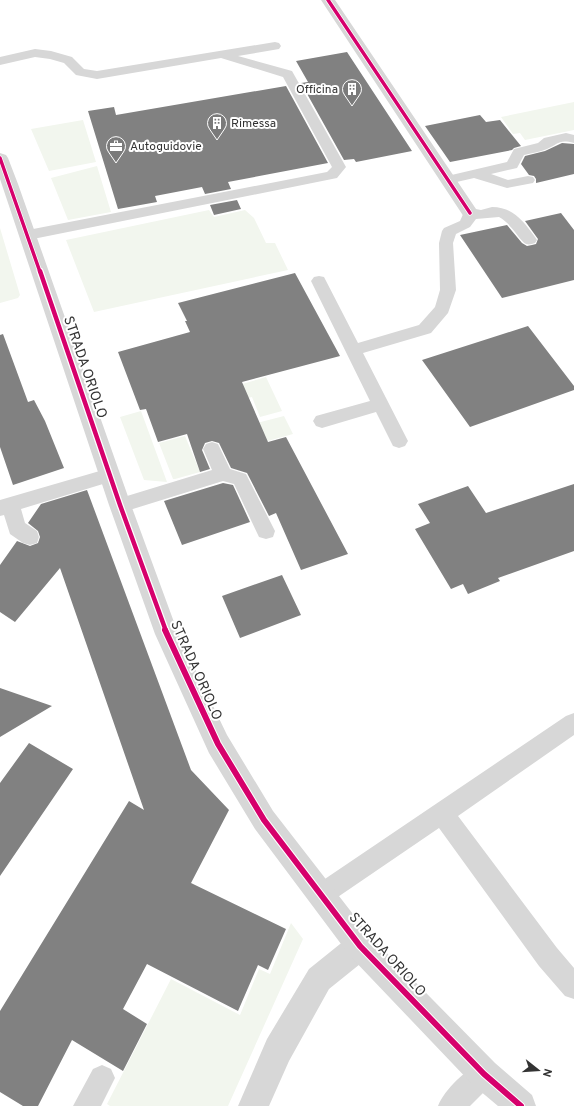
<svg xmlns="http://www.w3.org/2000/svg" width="574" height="1106" viewBox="0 0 574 1106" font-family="Overpass,sans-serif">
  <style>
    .green { fill: #f2f6ee }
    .building { fill: #818181 }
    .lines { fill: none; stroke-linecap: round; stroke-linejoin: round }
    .service { fill: #d7d7d7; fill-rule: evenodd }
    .minor { fill: #d7d7d7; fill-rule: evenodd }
    .tertiary { fill: #d7d7d7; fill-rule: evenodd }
    .cycleway-far2-casing { stroke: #fff; stroke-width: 5 }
    .cycleway-far1-casing { stroke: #fff; stroke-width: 7 }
    .cycleway-casing { stroke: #fff; stroke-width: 8 }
    .cycleway-far2 { stroke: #d6006c; stroke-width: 3.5 }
    .cycleway-far1 { stroke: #d6006c; stroke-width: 4.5 }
    .cycleway { stroke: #d6006c; stroke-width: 6 }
    .labels { text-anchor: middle; stroke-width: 4; stroke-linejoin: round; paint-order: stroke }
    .far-poi-label { font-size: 12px; fill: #333; stroke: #fff; text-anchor: start }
    .street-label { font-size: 14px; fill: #333; stroke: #fff }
  </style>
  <rect width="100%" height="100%" fill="#fff"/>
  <path class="green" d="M574 102V130L525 140 520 133 513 134 501 117Z
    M83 120 96 162 49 171 31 129Z
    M97 166 111 212 68 220 51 178Z
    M209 210 214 217 245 210 254 218 266 243H275L288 270 94 312 66 240Z
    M0 228 20 295 18 298 0 303Z
    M266 377 282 411 260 417 252 397 224 404 218 391Z
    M141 411 167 482 144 480 120 417Z
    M284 416 293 434 249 446 241 427Z
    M185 436 200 472 175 479H173L159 443Z
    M291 923 303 939 228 1106H110L107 1104 171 979 240 1015 259 969 270 974Z"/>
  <path class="building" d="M347 52 412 151 356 162 354 159 344 160 301 83 308 82 296 61Z
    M286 86 328 163 228 182 231 189 205 194 202 187 155 196 157 202 118 209 88 111 114 107 116 115Z
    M480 115 486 122 500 120 521 146 514 148 512 150 450 162 425 126Z
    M562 143 574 144V174L536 183V179L534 176 529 175 521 164 525 156 545 151Z
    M237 200 241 209 214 215 210 205Z
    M561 213 574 230V280L502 298 460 235 507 225 522 243 527 246 532 245 536 244 538 239 525 221Z
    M295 273 340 356 242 382 268 442 286 437 348 554 301 570 276 513 269 516 247 473 231 468 219 443 212 441 205 443 202 450 210 469 200 472 187 434 158 442 146 409 140 410 118 352 190 332 185 321H187L178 303Z
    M528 326 574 386V390L470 427 422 360Z
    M3 334 28 402 34 400 45 421 64 468 13 485 0 447V335Z
    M223 483 233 485 250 522 182 545 164 501Z
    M574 484V551L498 578 500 581 468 594 463 584 451 589 415 529 430 523 418 504 468 486 486 513Z
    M87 490 191 770 229 810 191 883 286 929 268 970 258 965 238 1011 147 964 123 1009 147 1024 123 1071 72 1040 38 1106H23L0 1092V1011L129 801 144 810 60 568 15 622 0 612V565L17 541 30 546 38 543 40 537 38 531 28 523 41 504Z
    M282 575 301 615 240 638 222 596Z
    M0 688 52 706 0 737Z
    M29 743 73 769 0 876V783Z"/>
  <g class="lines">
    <path class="service" d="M275 42 279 43 281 46 279 49 238 56 292 71 346 167 337 178 28 240 23 238 21 235 23 232 28 230 327 172 332 167 283 77 221 58 97 79 76 75 64 63 50 59 35 57 0 65V57L35 49 51 51 72 57 84 69 97 71Z
      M566 133 574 135V143C558 139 559 144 547 149 540 152 531 153 524 155L517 168 491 174 508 180 528 176 533 177 535 180 533 183 507 188 474 178 448 184 443 183 441 180 443 177 507 162 514 149 538 143 544 138Z
      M492 207C513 207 523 221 535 237L537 240 535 243C532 244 529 245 526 244 519 240 511 223 499 217L476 219 470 227 456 234 453 243 456 290 448 313 431 333 363 353 408 441 405 446 399 448 393 446 376 412 322 428 316 426 313 421 316 416 370 401 311 281 314 277 319 276 324 277 358 343 419 325 435 307 440 290 439 243 442 231 444 228 460 221 465 210 470 208 481 210Z
      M212 442 218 444 230 469 246 474 275 531 273 537 266 539 259 537 234 484 223 481 120 513 114 510 111 505 114 500 212 470 203 449 206 444Z
      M110 468 116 470 119 475 116 480 21 509 25 523 37 531 39 537 37 543 30 545 23 543 10 534 4 515 0 516V500Z
      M574 713V735L458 816 557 948 574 968V999L565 996 539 966 439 828 329 903 321 907 313 903 309 895 313 887 566 716Z
      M484 1061 493 1065 497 1074 493 1083 470 1106H438C444 1090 468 1067 484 1061Z
      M102 1065 111 1069 115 1078 101 1106H73L93 1069Z"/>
    <path class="minor" d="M321 0H335L476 209 478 213 476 217 470 218 464 217Z
      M360 932 370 936 374 946 370 956 329 989 289 1061 269 1106H238L267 1039 309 969 350 936Z"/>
    <path class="tertiary" d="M0 153 6 155 8 158 18 184 131 505 178 633 227 735 273 811 370 936 495 1063 532 1095 536 1106H498L473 1085 350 956 255 829 209 753 155 634 109 505 0 179Z"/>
    <defs>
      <path id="cycleway-far2" d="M328 0 470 213
        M0 158 40 272"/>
      <path id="cycleway-far1" d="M40 271 120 505 166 631"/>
      <path id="cycleway" d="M165 630 218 744 264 820 360 946 484 1074 521 1106"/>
    </defs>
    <use href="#cycleway-far2" class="cycleway-far2-casing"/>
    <use href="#cycleway-far1" class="cycleway-far1-casing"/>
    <use href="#cycleway" class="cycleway-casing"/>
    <use href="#cycleway-far2" class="cycleway-far2"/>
    <use href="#cycleway-far1" class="cycleway-far1"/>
    <use href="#cycleway" class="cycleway"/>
  </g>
  <defs>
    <symbol id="building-pin" viewBox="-11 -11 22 30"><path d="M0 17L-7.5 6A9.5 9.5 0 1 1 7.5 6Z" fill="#7a7a7a" stroke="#fff"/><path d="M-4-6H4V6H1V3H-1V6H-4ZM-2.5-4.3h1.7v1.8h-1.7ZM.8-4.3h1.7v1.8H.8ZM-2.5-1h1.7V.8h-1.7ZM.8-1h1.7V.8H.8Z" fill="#fff"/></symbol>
    <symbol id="office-pin" viewBox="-11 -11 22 30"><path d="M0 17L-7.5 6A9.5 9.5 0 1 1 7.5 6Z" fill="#7a7a7a" stroke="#fff"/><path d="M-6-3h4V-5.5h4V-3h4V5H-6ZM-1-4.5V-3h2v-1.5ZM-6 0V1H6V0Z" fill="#fff"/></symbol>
  </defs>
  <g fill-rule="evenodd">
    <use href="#building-pin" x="341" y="78" width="22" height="30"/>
    <use href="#building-pin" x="206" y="112" width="22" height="30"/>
    <use href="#office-pin" x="105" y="135" width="22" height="30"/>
  </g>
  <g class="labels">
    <g class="far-poi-label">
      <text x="338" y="93" text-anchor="end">Officina</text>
      <text x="231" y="127">Rimessa</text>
      <text x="130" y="150">Autoguidovie</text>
    </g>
    <g class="street-label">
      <text transform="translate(86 367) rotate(71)" y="5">STRADA ORIOLO</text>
      <text transform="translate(197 670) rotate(66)" y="5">STRADA ORIOLO</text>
      <text transform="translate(388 954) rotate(48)" y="5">STRADA ORIOLO</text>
    </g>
  </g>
  <g transform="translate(538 1070) rotate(107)" stroke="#ffffff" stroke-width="3" paint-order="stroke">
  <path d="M0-3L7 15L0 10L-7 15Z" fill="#333333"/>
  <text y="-6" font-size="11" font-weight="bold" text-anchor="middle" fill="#333333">N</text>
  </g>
</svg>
